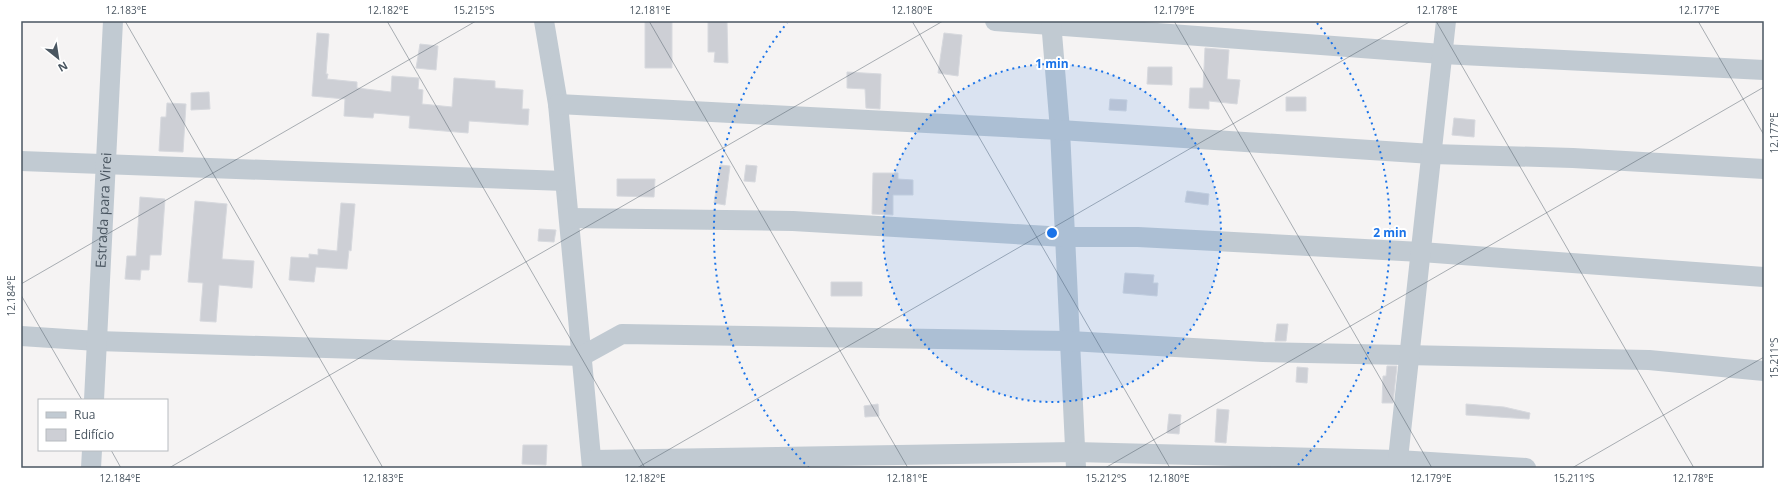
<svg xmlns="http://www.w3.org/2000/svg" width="1785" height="489" viewBox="0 0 1785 489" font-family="'Open Sans',sans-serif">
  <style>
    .building { fill: #cdcfd5; stroke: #d7d9de }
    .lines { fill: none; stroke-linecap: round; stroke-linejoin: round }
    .minor { stroke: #c1cad2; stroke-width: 20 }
    .ticks { fill: none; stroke: #4a5661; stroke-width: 1; stroke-opacity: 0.45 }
    .ring { fill: none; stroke: #1a73e8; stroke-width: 2; stroke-dasharray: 2 4 }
    .labels { text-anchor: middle; stroke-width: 4; stroke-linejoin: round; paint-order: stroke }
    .street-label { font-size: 14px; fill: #4a5661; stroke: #fff }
    .centre { fill: #1a73e8; stroke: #fff; stroke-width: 2 }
    .ring-label { font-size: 12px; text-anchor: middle; font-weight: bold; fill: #1a73e8; stroke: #fff; stroke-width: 4; stroke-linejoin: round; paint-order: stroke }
    .neatline { fill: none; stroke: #4a5661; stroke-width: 1.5 }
    .ticks-label { font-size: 10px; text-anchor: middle; fill: #4a5661 }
  </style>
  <rect width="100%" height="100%" fill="#f5f3f3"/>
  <path class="building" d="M645 21H672V68H645Z
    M727 21 728 63 714 62 715 52H708V22Z
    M317 33 329 34 326 74H328L327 79 357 82V88L391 92 392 76 419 78 418 89 423 90 422 104 452 107 454 78 495 81V88L523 90 522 109H529L528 125 469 121 468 133 409 128 410 116 374 113 373 118 344 116 345 99 312 96Z
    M944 33 962 35 958 76 938 73Z
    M420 44 438 46 436 70 416 68Z
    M1205 48 1229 50 1227 79 1240 80 1237 104 1209 101V109L1189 108 1190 88H1203Z
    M1148 67H1172V85L1147 84Z
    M847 72 881 74 880 109 866 108 865 89 847 88Z
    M209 92 210 109 191 110V93Z
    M1286 97H1306V111H1286Z
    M1110 99 1127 100 1126 111 1109 110Z
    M167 103 186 104 183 152 159 151 161 117H166Z
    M1454 118 1475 120 1474 137 1452 135Z
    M720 165 730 166 725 205 714 203Z
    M746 165 757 166 755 182 744 181Z
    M873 173H898V179L913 180V195H893V215L872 214Z
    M617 179H655L654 197 617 196Z
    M1187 191 1209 194 1208 205 1185 202Z
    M140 197 165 199 161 255H150L149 270H141L140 280 125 279 127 256H136Z
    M195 201 227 204 222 259 254 261 252 288 219 285 216 322 200 321 203 283 188 282Z
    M341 203 355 204 351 251 349 250 347 269 316 267 314 282 289 280 291 257 309 258V254L318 255V249L337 251Z
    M539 229 556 230 554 242 538 241Z
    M1125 273 1154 275 1153 283H1158L1157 296 1123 293Z
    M831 282H862V296H831Z
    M1277 324H1288L1286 341H1275Z
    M1387 366H1397L1393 403H1382L1383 376H1386Z
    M1297 367 1308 368 1307 383 1296 382Z
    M878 404 879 416 865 417 864 406Z
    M1466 404 1504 407 1530 413 1529 419 1466 415Z
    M1217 409 1229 410 1226 443 1215 442Z
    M1169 414 1181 415 1179 434 1167 433Z
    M523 445H547L546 465 522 464Z"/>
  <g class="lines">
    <g class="minor">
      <path d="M544 21 558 104 592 468"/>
      <path d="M995 21 1442 54 1764 70"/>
      <path d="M1051 21 1060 130 1076 468"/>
      <path d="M558 104 1060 130 1432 154 1573 158 1764 169"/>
      <path d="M21 161 565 181"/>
      <path d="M569 218 793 221 1065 237H1138L1421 252 1764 277"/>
      <path d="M21 336 97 341 582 356 622 334 1070 341 1263 352 1649 360 1764 371"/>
      <path id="s1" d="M94 400 113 21"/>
      <path d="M592 460 1075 452 1398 460 1526 468"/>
      <path d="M91 468 92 450"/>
      <path d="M1397 468 1446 21"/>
    </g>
  </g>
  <path class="ticks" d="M125 21 383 468M387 21 645 468M649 21 908 468M912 21 1170 468M1174 21 1432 468M1436 21 1694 468M1698 21 1764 135M21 284 476 21M21 295 82 400M111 450 121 468M169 468 943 21M637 468 1411 21M1105 468 1764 87M1572 468 1764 357"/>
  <circle cx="1052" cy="233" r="169" fill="#1a73e8" fill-opacity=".12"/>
  <g class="ring">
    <circle cx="1052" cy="233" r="169"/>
    <path d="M809 468A338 338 0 0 1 787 23M1317 23A338 338 0 0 1 1295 468"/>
  </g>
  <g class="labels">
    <g class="street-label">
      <text dy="5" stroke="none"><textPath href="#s1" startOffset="190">Estrada para Virei</textPath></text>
    </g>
  </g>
  <circle cx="1052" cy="233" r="6" class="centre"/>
  <g class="ring-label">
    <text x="1052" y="68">1 min</text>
    <text x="1390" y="237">2 min</text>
  </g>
  <rect width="1785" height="489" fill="none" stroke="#ffffff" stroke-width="44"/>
  <rect x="38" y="399" width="130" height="52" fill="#ffffff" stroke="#b7bbc0"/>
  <rect x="46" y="412" width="20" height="6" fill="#c1cad2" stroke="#b7bbc0"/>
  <text x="74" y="419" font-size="12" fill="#4a5661">Rua</text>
  <rect x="46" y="429" width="20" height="12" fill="#cdcfd5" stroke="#b7bbc0"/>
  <text x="74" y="439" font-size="12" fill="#4a5661">Edifício</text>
  <g transform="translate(58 58) rotate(150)" stroke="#ffffff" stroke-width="3" paint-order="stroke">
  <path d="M0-3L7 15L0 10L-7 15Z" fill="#4a5661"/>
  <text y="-6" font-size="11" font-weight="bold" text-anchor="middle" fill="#4a5661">N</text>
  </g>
  <rect x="22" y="22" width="1741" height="445" class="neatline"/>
  <g class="ticks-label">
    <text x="126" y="14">12.183°E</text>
    <text x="388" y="14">12.182°E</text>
    <text x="474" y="14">15.215°S</text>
    <text x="650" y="14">12.181°E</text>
    <text x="912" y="14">12.180°E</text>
    <text x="1174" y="14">12.179°E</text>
    <text x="1437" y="14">12.178°E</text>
    <text x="1699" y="14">12.177°E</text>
    <text transform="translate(1774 133) rotate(-90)" y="4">12.177°E</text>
    <text transform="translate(11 296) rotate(-90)" y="4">12.184°E</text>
    <text transform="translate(1774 358) rotate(-90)" y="4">15.211°S</text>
    <text x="120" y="482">12.184°E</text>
    <text x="383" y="482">12.183°E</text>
    <text x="645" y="482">12.182°E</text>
    <text x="907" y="482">12.181°E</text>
    <text x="1106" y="482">15.212°S</text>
    <text x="1169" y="482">12.180°E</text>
    <text x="1431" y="482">12.179°E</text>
    <text x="1574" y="482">15.211°S</text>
    <text x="1693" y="482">12.178°E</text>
  </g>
</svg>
